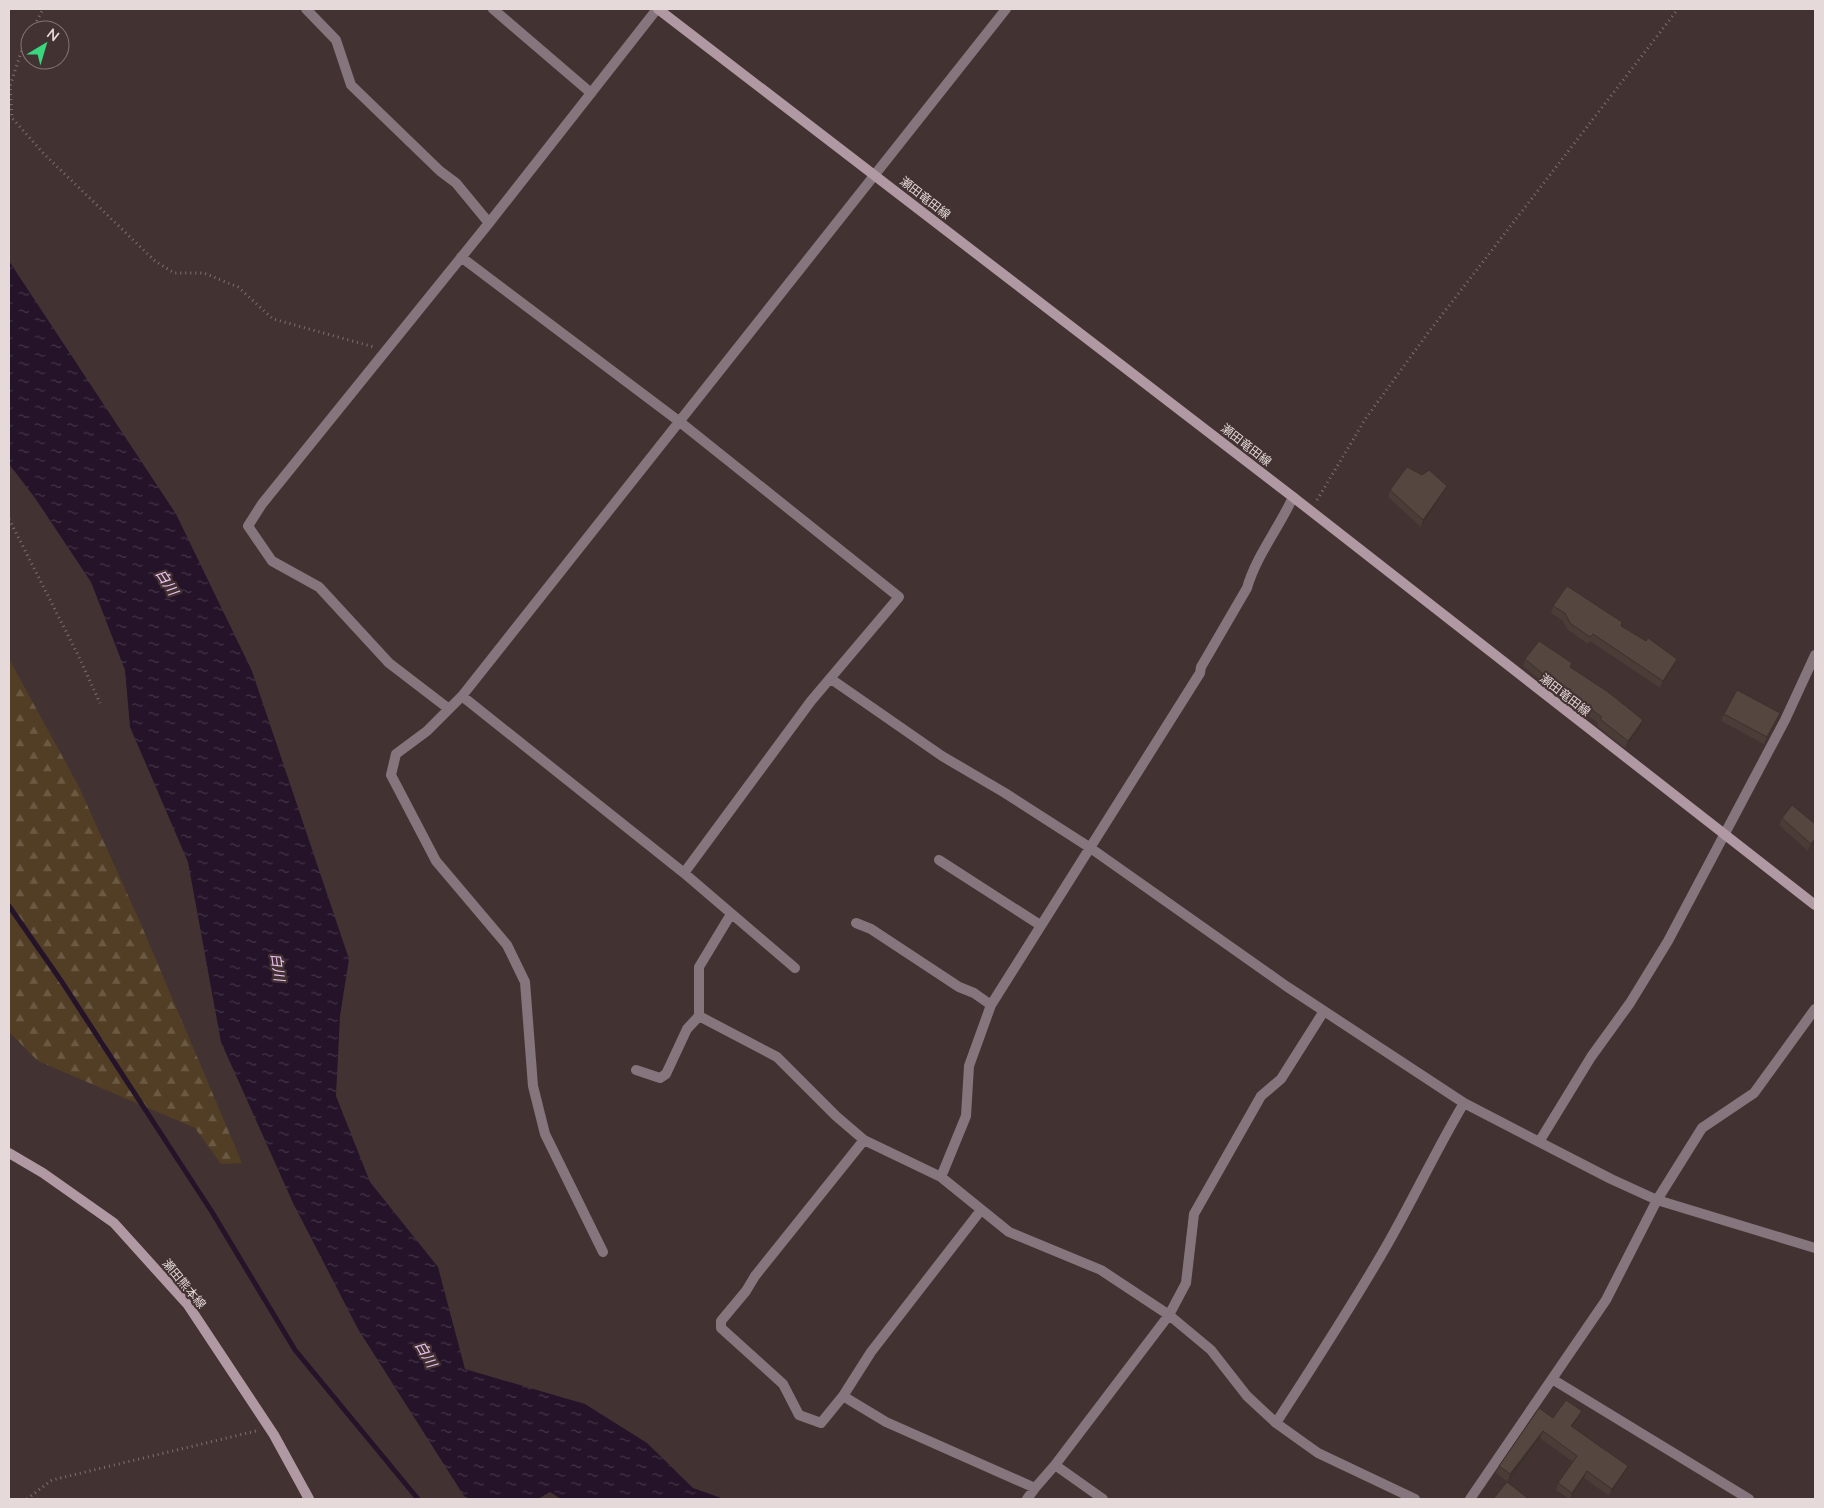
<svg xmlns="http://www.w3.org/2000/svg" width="1824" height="1508" viewBox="0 0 1824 1508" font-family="Lato,'Noto Sans JP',sans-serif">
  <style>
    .forest { fill: url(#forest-firs) }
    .water { fill: url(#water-ripples) }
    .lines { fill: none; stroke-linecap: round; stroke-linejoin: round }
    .stream { stroke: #251329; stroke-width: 5 }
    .path { stroke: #7f7070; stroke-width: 3; stroke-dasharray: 1 4; stroke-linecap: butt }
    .minor { stroke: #85767d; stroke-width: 10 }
    .tertiary { stroke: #85767d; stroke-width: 10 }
    .secondary { stroke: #b199a4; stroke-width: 10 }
    .wall { fill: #4a3c37 }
    .shaded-wall { fill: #3c312d }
    .building { fill: #564640; stroke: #3c312d }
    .labels { text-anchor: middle; stroke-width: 4.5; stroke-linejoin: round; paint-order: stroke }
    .street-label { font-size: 12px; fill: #e5d9da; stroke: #433232 }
    .water-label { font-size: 14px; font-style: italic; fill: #ebc2f3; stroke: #433232 }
  </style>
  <defs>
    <pattern id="forest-firs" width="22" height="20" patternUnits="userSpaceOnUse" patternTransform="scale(1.25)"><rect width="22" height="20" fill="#523e25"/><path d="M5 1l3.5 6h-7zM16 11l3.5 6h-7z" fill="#6b5944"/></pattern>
    <pattern id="water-ripples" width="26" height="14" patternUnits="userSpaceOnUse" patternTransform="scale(1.25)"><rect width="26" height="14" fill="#251329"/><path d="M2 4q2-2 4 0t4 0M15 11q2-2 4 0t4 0" fill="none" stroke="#443547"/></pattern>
  </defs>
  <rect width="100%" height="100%" fill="#433232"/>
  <path class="forest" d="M9 659 78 785 140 922 242 1163 221 1164 195 1128 38 1061 9 1032Z"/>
  <path class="water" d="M9 261 176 514 252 671 349 959 340 1016 336 1096 370 1182 438 1267 465 1369 585 1404 647 1443 693 1488 724 1499H561L550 1492 538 1499H470L464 1496 358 1329 293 1203 221 1042 188 862 130 727 125 670 91 582 35 498 9 464Z"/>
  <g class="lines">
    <path class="stream" d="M9 906 62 982 212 1212 295 1350 418 1499"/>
    <path class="path" d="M32 30 43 9
      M30 33 23 46 10 86 12 118 44 154 155 261 174 273H204L238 287 273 319 374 347
      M1317 500 1366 418 1428 333 1678 9
      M9 519 78 655 100 703
      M27 1499 52 1480 256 1431"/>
    <path class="minor" d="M306 9 336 40 351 85 440 171 456 183 489 223
      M461 257 680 422 899 597 811 701 684 873
      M831 679 942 756 1005 793 1089 847 1286 986 1464 1103 1611 1179 1657 1200 1815 1248
      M462 696 427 731 396 754 391 775 436 861 507 945 525 982 533 1086 545 1134 603 1252
      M449 709 389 663 319 587 272 561 248 526 262 504 489 223 657 9
      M939 860 1040 925
      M731 914 699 967V1016L777 1057 836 1116 864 1140 941 1177 1009 1232 1101 1270 1169 1315 1211 1350 1247 1396 1276 1423 1318 1453 1415 1499
      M856 923 871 929 959 987 974 993 991 1005
      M795 968 684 873 462 696 1006 9
      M636 1070 660 1078 666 1074 687 1029 699 1016
      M1539 1142 1591 1057 1630 1003 1668 941 1785 720 1815 655
      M941 1177 966 1116 969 1066 991 1005 1200 673 1201 667 1247 588C1256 556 1279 528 1293 497
      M981 1210 871 1352 843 1396 886 1422 1035 1488 1055 1465 1103 1499
      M1552 1379 1749 1499
      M843 1396 821 1423 799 1415 783 1384 721 1328V1321L746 1291 755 1276 864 1140
      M1276 1423C1314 1364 1352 1306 1387 1245 1414 1198 1436 1150 1464 1103
      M1055 1465 1169 1315 1186 1283 1194 1214 1261 1096 1281 1079 1324 1011
      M1027 1499 1035 1488
      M1470 1499 1606 1300 1657 1200 1702 1128 1754 1093 1815 1009"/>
    <path class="tertiary" d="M493 9 591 93"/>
    <path class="secondary" d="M658 9 1293 497 1815 905
      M9 1153 43 1173 114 1223 188 1305 274 1435 309 1499"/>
  </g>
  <path class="wall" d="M1422 475 1447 486 1444 493 1421 527 1388 497 1390 490Z
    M1553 606 1621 626 1646 641 1677 659 1675 666 1660 688 1590 641 1588 644 1568 630 1562 620 1551 613Z
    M1525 659 1570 667 1641 727 1625 748 1597 726 1598 723 1551 689 1523 666Z
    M1724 714 1777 720 1764 744 1721 721Z
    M1782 818 1815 824V841L1808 851 1779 825Z
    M1553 1418H1579L1573 1427 1625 1473 1609 1496 1584 1478 1570 1499H1569L1556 1490 1558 1483 1573 1462 1540 1438 1508 1482 1496 1473 1499 1466Z"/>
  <path class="shaded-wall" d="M1447 486 1444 493 1421 527 1423 520Z
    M1677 659 1675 666 1660 688 1663 681Z
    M1780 713 1777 720 1764 744 1767 737Z
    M1643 720 1641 727 1625 748 1628 741Z
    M1815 838V841L1808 851 1811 844Z
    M1582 1411 1579 1418 1568 1433 1571 1426Z
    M1543 1431 1540 1438 1508 1482 1510 1474Z
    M1628 1466 1625 1473 1609 1496 1612 1489Z
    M1587 1471 1584 1478 1570 1499 1572 1493Z"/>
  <path class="building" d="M1407 467 1422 475 1429 470 1447 486 1423 520 1390 490Z
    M1567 586 1622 622 1621 626 1646 641 1648 638 1677 659 1663 681 1593 634 1590 637 1570 623 1565 613 1553 606Z
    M1539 641 1572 663 1570 667 1608 692 1643 720 1628 741 1600 719 1602 717 1553 682 1525 659Z
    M1737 690 1780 713 1767 737 1724 714Z
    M1792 805 1815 824V838L1811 844 1782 818Z
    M1566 1400 1582 1411 1571 1426 1628 1466 1612 1489 1587 1471 1572 1493 1558 1483 1577 1456 1543 1431 1510 1474 1499 1466 1539 1408 1553 1418Z
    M1507 1482 1529 1499H1496L1494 1498Z"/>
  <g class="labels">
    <g class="street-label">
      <text transform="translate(925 198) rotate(38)" y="4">瀬田竜田線</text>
      <text transform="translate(1246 445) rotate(38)" y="4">瀬田竜田線</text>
      <text transform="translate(1565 695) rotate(38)" y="4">瀬田竜田線</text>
      <text transform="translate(184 1284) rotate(50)" y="4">瀬田熊本線</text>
    </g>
    <g class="water-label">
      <text transform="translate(167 582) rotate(57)" y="5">白川</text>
      <text transform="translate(278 967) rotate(82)" y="5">白川</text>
      <text transform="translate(426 1354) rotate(60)" y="5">白川</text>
    </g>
  </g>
  <rect width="1824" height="1508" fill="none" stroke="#e5d9da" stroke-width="20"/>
  <g transform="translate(45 45) rotate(38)"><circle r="24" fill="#433232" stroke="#847575"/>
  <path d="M0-4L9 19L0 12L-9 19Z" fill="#3bd77f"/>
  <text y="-8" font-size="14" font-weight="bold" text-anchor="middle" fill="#e5d9da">N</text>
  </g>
</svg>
